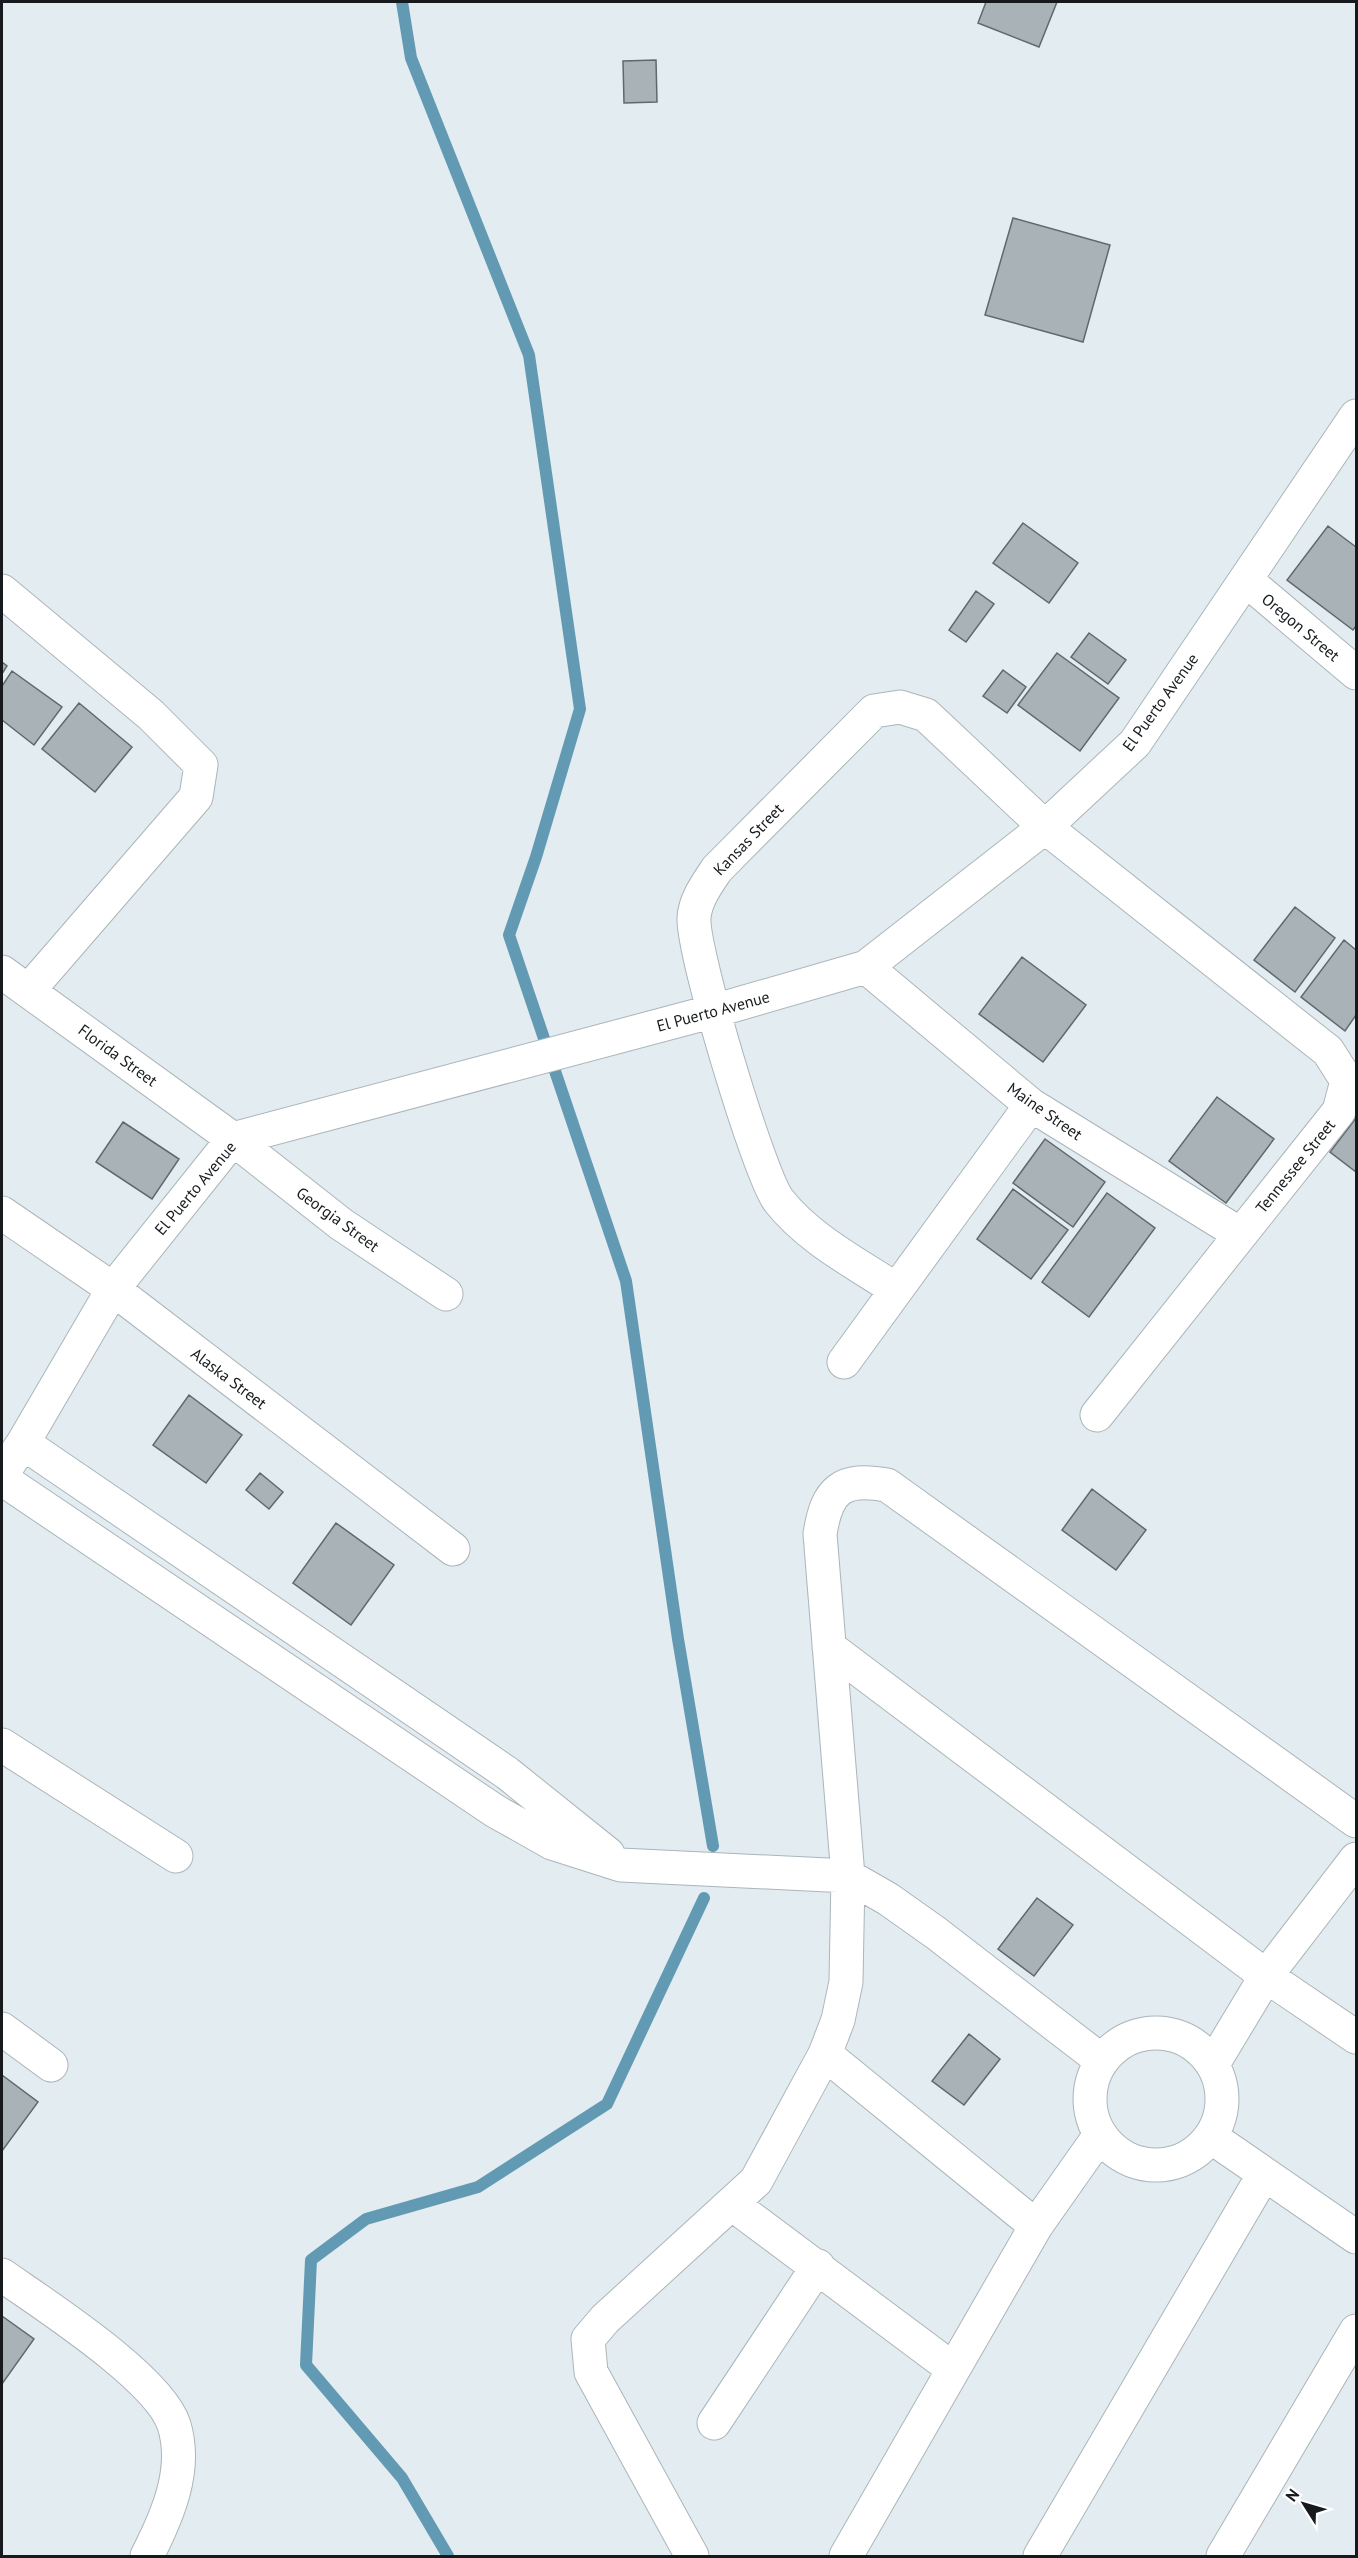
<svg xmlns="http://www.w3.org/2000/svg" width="1358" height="2558" viewBox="0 0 1358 2558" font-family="'PT Sans',sans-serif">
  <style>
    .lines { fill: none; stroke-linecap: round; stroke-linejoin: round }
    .stream { stroke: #629ab3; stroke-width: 12 }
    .building { fill: #a8b2b7; stroke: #60686d; stroke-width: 1.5 }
    .street-casing { stroke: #abb5ba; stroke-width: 35 }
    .street { stroke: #fff; stroke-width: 33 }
    .labels { text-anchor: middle; stroke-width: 4.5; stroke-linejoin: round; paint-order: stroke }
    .street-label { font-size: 16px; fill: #161a1c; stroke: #fff }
  </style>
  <rect width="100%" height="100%" fill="#e2ecf1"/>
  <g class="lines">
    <path class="stream" d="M402 2 411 58 529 355 580 709 536 857 509 935 626 1281 678 1639 713 1846
      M448 2556 402 2478 306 2365 311 2260 366 2219 478 2187 607 2104 704 1898"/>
  </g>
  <path class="building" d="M986 2H1057L1039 47 978 23Z
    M656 60 657 102 624 103 623 61Z
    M1013 218 1110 245 1083 342 985 315Z
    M1023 523 1078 563 1049 603 993 563Z
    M1328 526 1356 547V626L1353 630 1287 580Z
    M976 591 994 604 966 642 949 630Z
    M1089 633 1126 660 1108 684 1071 657Z
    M1057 653 1119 698 1080 751 1018 705Z
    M2 662 7 666 2 674Z
    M1003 670 1026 687 1007 713 983 696Z
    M12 671 62 707 34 745 2 720V686Z
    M79 703 132 747 95 792 42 749Z
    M1295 907 1335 938 1295 992 1254 960Z
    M1344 940 1356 950V1015L1345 1031 1301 997Z
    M1022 957 1086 1005 1043 1062 979 1014Z
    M1217 1097 1274 1139 1226 1203 1169 1161Z
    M1356 1118V1172L1330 1152Z
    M123 1122 179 1159 152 1199 96 1162Z
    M1045 1139 1105 1182 1073 1227 1013 1183Z
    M1013 1189 1068 1230 1031 1279 977 1239Z
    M1107 1193 1155 1228 1089 1317 1042 1282Z
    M189 1395 242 1435 206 1483 153 1445Z
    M260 1473 283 1492 269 1509 246 1490Z
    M1092 1489 1146 1530 1116 1570 1062 1530Z
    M336 1523 394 1565 351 1625 293 1583Z
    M1037 1898 1073 1925 1034 1976 998 1949Z
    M969 2034 1000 2059 964 2105 932 2081Z
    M2 2075 38 2102 2 2151Z
    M2 2316 34 2339 2 2384Z"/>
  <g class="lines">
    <defs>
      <path id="street" d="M1246 580 1356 673
        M2 591 151 715 201 765 196 797 29 990
        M866 967 1031 1105 1240 1234
        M2 972 233 1139 341 1224 446 1294
        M2 1213 113 1289 453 1549
        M895 1289C856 1263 809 1239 779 1201 759 1176 692 951 694 918 695 900 707 884 717 869L874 711 900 707 926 715 1045 827 1328 1051 1347 1081 1339 1111 1097 1415
        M844 1362 1031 1105
        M23 1443 507 1773 608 1854
        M2 1474 23 1443 113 1289 233 1139 714 1011 866 967 1045 827 1135 743 1356 416
        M2 1479 495 1811 552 1843 621 1865 848 1876 888 1899 936 1933 1102 2061
        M829 1647 1266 1976 1356 2037
        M2 1745 176 1856
        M2 2029 51 2065
        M1090 2099a66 66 0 1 1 132 0a66 66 0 1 1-132 0Z
        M825 2054 1036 2226
        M1213 2064 1266 1976 1356 1859
        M1211 2137 1356 2237
        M732 2204 953 2369
        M2 2275C43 2304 159 2378 174 2425 188 2470 167 2517 147 2556
        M714 2423 818 2266
        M692 2556 591 2372 588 2339 605 2319 756 2181 825 2054 838 2020 846 1982 848 1876 820 1534C827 1489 842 1477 887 1485L1356 1821
        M846 2556 1036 2226 1100 2135
        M1040 2556 1264 2174
        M1223 2556 1356 2331"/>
    </defs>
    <use href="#street" class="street-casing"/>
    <use href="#street" class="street"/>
  </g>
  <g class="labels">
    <g class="street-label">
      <text transform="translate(1301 627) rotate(40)" y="6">Oregon Street</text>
      <text transform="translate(1160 702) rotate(-54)" y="6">El Puerto Avenue</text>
      <text transform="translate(748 839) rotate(-46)" y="6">Kansas Street</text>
      <text transform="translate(713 1011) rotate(-15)" y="6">El Puerto Avenue</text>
      <text transform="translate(118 1055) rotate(36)" y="6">Florida Street</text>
      <text transform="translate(1045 1111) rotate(35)" y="6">Maine Street</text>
      <text transform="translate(1295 1166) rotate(-51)" y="6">Tennessee Street</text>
      <text transform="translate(195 1188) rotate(-50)" y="6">El Puerto Avenue</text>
      <text transform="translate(338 1219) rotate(36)" y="6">Georgia Street</text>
      <text transform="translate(229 1378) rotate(37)" y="6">Alaska Street</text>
    </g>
  </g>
  <rect width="1358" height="2558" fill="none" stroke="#161a1c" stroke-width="6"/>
  <g transform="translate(1304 2504) rotate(307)" stroke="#ffffff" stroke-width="4.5" paint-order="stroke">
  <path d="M0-4.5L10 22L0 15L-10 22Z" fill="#161a1c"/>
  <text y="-9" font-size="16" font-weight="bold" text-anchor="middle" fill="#161a1c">N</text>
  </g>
</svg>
